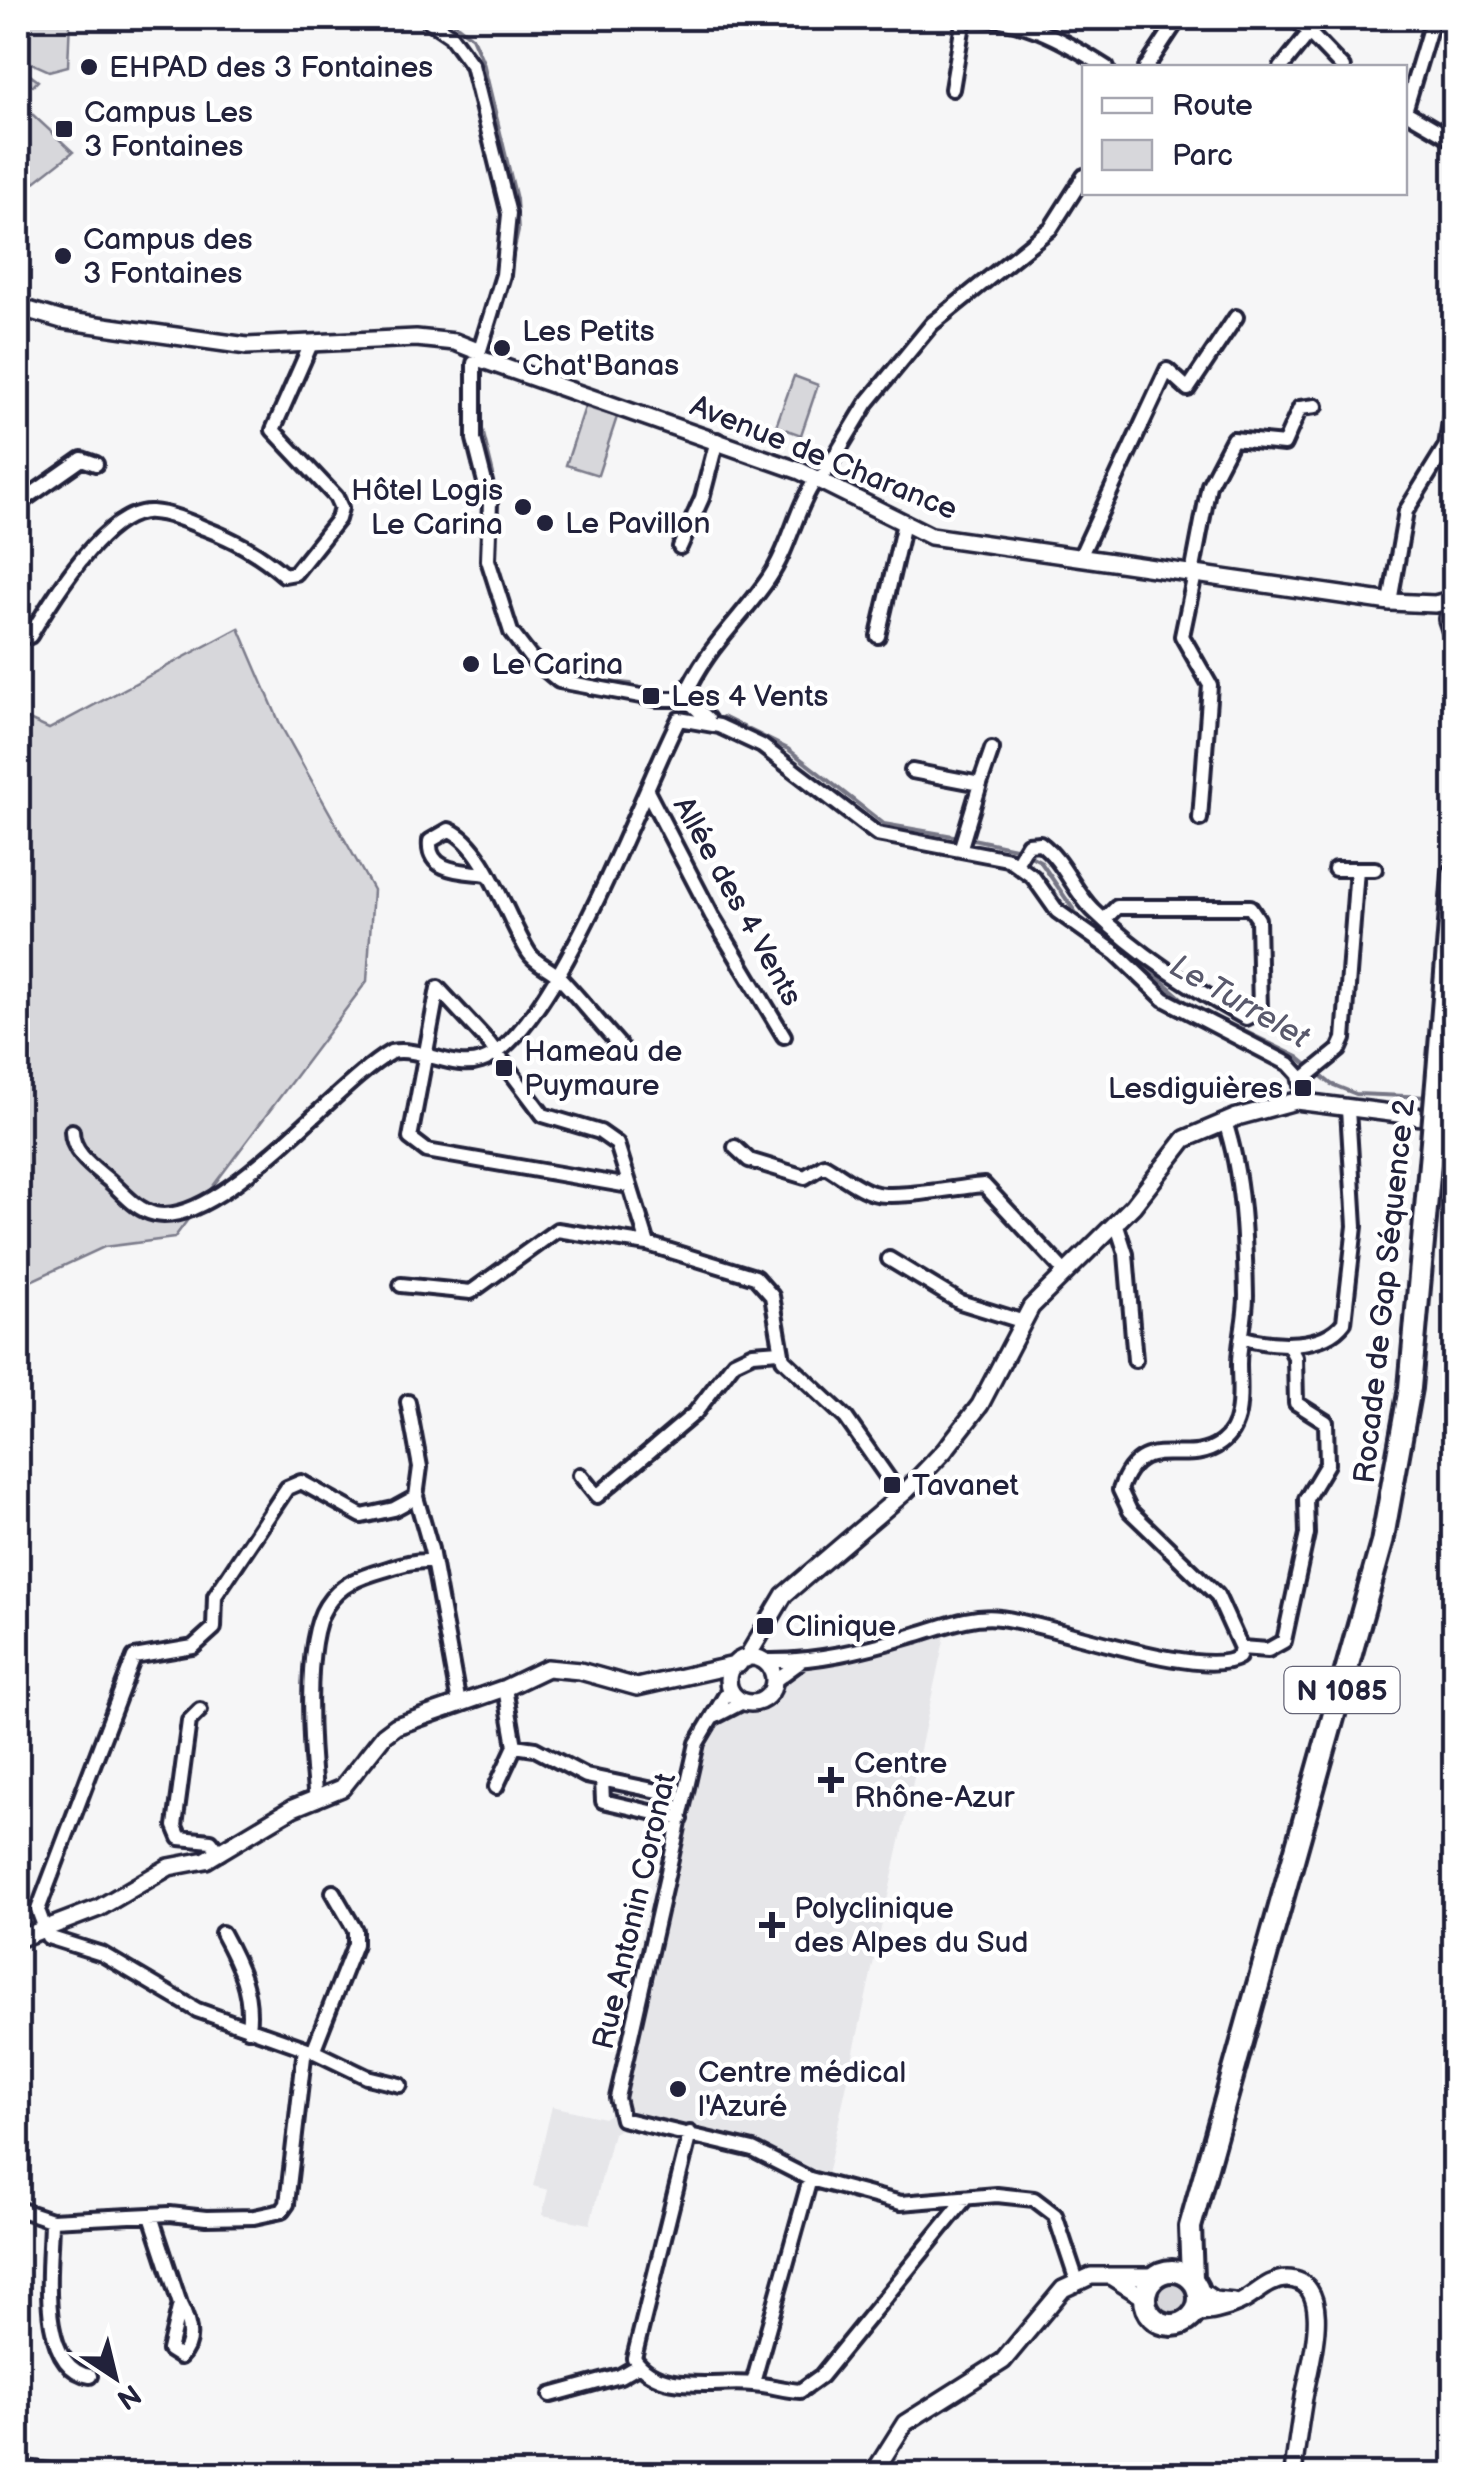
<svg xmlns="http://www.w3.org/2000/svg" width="1472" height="2492" viewBox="0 0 1472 2492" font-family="'Balsamiq Sans',sans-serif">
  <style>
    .built { fill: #e6e6e9 }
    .green { fill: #d7d7db; stroke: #7c7c8b; stroke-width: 2.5 }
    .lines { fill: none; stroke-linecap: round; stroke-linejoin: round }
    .stream { stroke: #767685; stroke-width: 4 }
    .minor-casing { stroke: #22223b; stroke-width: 20 }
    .tertiary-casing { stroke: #22223b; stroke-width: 22 }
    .primary-casing { stroke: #22223b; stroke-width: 28 }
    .minor { stroke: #fff; stroke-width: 12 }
    .tertiary { stroke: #fff; stroke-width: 15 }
    .primary { stroke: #fff; stroke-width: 20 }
    .primary-bridge-casing { stroke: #22223b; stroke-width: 28; stroke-linecap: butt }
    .primary-bridge { stroke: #fff; stroke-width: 20 }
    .poi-dot { fill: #22223b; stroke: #fff; stroke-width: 4 }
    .labels { text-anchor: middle; stroke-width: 9; stroke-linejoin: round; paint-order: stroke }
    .shield { fill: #fff; stroke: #646476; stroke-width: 2.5 }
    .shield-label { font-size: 28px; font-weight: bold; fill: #22223b }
    .poi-label { font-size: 30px; fill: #22223b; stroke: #fff; text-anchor: start }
    .street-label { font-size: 30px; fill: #22223b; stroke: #fff }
    .water-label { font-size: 32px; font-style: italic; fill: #5a5a6d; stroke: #fff }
  </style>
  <rect width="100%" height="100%" fill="#f6f6f7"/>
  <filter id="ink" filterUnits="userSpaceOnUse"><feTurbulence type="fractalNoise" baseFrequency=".01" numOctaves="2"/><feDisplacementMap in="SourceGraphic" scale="20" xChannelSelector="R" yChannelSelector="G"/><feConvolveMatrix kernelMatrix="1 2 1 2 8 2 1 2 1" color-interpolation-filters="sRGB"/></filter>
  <g filter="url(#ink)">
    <path class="built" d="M946 1631 827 2175 749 2140 635 2120 613 2133 590 2224 542 2215 548 2190 533 2186 552 2106 604 2118 623 2106 702 1744 714 1720 756 1706 794 1671 814 1664 859 1657Z"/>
    <path class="green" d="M18 18H70L68 66 49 71 27 61 22 69 38 81 33 86 18 76Z
      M18 101 73 152 18 195Z
      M794 376 818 385 801 435 776 426Z
      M585 407 617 417 598 475 566 465Z
      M239 628 281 726 373 890 367 981 174 1238 104 1247 18 1287V715L49 729Z
      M1151 2297a20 20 0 1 1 40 0a20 20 0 1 1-40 0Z"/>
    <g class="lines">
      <path class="stream" d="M448 18 472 37 483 62 516 199 518 231 499 317
        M480 421 493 474
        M522 636 551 666
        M581 679 631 684
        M723 717 788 749 884 824 959 837
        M968 838 1015 848 1040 861 1080 919 1137 959 1188 1004 1298 1057 1331 1084 1356 1094 1430 1097"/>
      <defs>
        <path id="minor" d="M425 18 450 35 472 65 509 214 503 275 480 350
          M1295 18 1343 68
          M1146 68 1179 18
          M1281 68 1309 33
          M952 89 964 18C1019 15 1062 39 1107 68
          M1404 111 1454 140
          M1405 111 1433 18
          M474 363V439L490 502 488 560 511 632 530 657 559 681 657 699H686L708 719
          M820 481 867 403 932 324 1051 228 1084 176
          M18 504 82 459 96 464
          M680 547 702 498 717 440
          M1081 555 1167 370 1188 389 1236 317
          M1192 574 1209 485 1233 439 1284 444 1300 408 1316 406
          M1195 574 1182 636 1210 685 1200 819
          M1390 602 1406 511 1446 446 1454 396
          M30 636C50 602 106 508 152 512 169 513 188 521 204 528 235 540 259 553 284 575L295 573 338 519 341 508 336 497 273 430 310 346
          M878 636 904 523
          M684 698C706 647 739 622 769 578 790 547 795 510 816 479
          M679 719 719 726 762 746 877 834 1008 859 1033 877 1057 911 1116 953 1164 999 1289 1064 1299 1075 1304 1102
          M912 771 980 784 961 847
          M980 784 992 749
          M647 791 712 916 784 1036
          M1016 864 1028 844 1040 843C1064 861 1073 890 1093 910 1139 955 1190 987 1246 1018L1260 1011 1258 919 1250 907H1117L1104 920
          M1335 869H1375
          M486 874C464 871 427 873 430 841L449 830C485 844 508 921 529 953 536 964 550 968 559 977 581 1000 601 1025 622 1048
          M1301 1081 1339 1050 1344 1039 1357 869
          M72 1131C72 1154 96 1169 112 1183 125 1195 137 1210 155 1214 219 1228 335 1084 391 1052 421 1046 453 1071 481 1061 553 1038 642 790 679 719
          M735 1147 749 1160 805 1177 824 1165C840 1174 856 1188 873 1193 894 1200 957 1187 984 1185L1064 1271
          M629 1186 427 1151 410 1138 438 988 489 1043 543 1115 600 1132 617 1144 648 1244
          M1116 1223 1126 1254 1135 1360
          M889 1259 960 1302 1021 1321
          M401 1285 471 1292 557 1230 648 1244 755 1277 772 1296 783 1359 846 1418 900 1495
          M1244 1338C1273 1346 1323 1350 1344 1322L1355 1226 1348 1109
          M408 1402 420 1467 416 1497 431 1549 459 1704
          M580 1475 597 1496 695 1413 734 1362 753 1353 779 1351
          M1241 1648 1268 1650 1284 1641 1307 1534 1306 1499 1327 1464 1326 1422 1296 1403 1295 1357 1289 1346
          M767 1661C816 1662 864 1650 911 1636 940 1628 970 1614 1000 1618 1048 1623 1203 1681 1239 1657L1241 1648 1217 1595 1130 1511 1120 1490C1141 1427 1184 1471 1221 1443 1245 1425 1239 1389 1239 1364 1239 1342 1246 1319 1246 1296 1245 1241 1243 1175 1225 1122
          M773 1682 799 1663
          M728 1691 697 1743 617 2098 622 2119 753 2150 810 2179 901 2203 997 2195 1034 2199 1055 2215 1077 2281
          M200 1710 189 1721 175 1826 180 1838 211 1841 220 1853
          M714 1717 741 1703
          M515 1746 535 1749 586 1776 663 1792
          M602 1780 603 1801 681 1819
          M496 1787 515 1746 505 1688
          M316 1800C311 1756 302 1643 326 1606 340 1584 360 1577 384 1570 400 1565 414 1560 430 1561
          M222 1933C239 1964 253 1993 248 2029
          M313 2051 355 1944V1930L333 1892
          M400 2085 367 2077 313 2051 197 2010 102 1954 48 1937 38 1910 134 1657 193 1647 214 1628 215 1596 287 1488 301 1482 362 1516 394 1509 416 1497
          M690 2133 634 2358C659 2396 716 2380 753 2384 769 2385 784 2390 800 2391L821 2376 966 2198
          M18 2209 51 2220 170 2214 206 2218 254 2217 282 2211 287 2204 305 2048
          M151 2216 180 2304 169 2350 180 2357C195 2342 189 2321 180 2304
          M51 2220C51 2259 35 2367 90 2376
          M753 2383 810 2179
          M551 2395 620 2376 639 2365"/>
        <path id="tertiary" d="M18 307 62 320 247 346 416 338 455 342 475 350
          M483 360 800 471 931 536 1390 602 1435 604 1454 599
          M728 1680a23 23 0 1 1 46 0a23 23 0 1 1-46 0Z
          M746 1659 784 1595 906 1491 945 1450 980 1405 1031 1307 1133 1206 1185 1139 1237 1117 1296 1101 1454 1121
          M18 1939 99 1908 169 1867 206 1860 293 1808 342 1788 384 1735 396 1726 505 1688 547 1668 580 1671 637 1687 739 1664
          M1110 2276 1145 2298
          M1199 2290 1214 2300 1234 2302
          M1193 2314C1209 2312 1224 2310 1239 2303 1255 2296 1268 2279 1287 2279 1338 2280 1308 2371 1304 2397 1300 2422 1296 2448 1293 2474
          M18 2468 65 2474
          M873 2474 905 2423 1003 2361 1063 2289 1091 2276H1154"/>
        <path id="primary" d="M1454 601 1450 619 1454 631
          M1438 1072 1454 874
          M1145 2298a27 27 0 1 1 54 0a27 27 0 1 1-54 0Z
          M1192 2278 1190 2227 1382 1543 1410 1388 1432 1141"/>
      </defs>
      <use href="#minor" class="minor-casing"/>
      <use href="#tertiary" class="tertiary-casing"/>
      <use href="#primary" class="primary-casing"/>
      <use href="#minor" class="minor"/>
      <use href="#tertiary" class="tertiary"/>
      <use href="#primary" class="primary"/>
      <defs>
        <path id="primary-bridge" d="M1432 1141 1438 1072"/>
      </defs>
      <use href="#primary-bridge" class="primary-bridge-casing"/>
      <use href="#primary-bridge" class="primary-bridge"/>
    </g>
  </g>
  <g class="poi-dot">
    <circle cx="89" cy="67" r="10"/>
    <rect x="54" y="119" width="20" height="20" rx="5"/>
    <circle cx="63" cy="256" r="10"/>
    <circle cx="502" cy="348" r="10"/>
    <circle cx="523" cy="507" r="10"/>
    <circle cx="545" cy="523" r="10"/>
    <circle cx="471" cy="664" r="10"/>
    <rect x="641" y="686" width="20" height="20" rx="5"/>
    <rect x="494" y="1058" width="20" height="20" rx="5"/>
    <rect x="1293" y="1078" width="20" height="20" rx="5"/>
    <rect x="882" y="1475" width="20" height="20" rx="5"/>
    <rect x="755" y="1616" width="20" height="20" rx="5"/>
    <path d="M826 1765h10v10h10v10h-10v10h-10v-10h-10v-10h10z"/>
    <path d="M767 1910h10v10h10v10h-10v10h-10v-10h-10v-10h10z"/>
    <circle cx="678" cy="2089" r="10"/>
  </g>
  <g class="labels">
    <rect class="shield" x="1284.5" y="1667" width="115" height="46" rx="8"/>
    <g class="shield-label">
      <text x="1342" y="1700">N 1085</text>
    </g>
    <g class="poi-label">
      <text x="109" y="77">EHPAD des 3 Fontaines</text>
      <text x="84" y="122">Campus Les<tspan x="84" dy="34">3 Fontaines</tspan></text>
      <text x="83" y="249">Campus des<tspan x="83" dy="34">3 Fontaines</tspan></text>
      <text x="522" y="341">Les Petits<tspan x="522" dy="34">Chat'Banas</tspan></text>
      <text x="503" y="500" text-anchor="end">Hôtel Logis<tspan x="503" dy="34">Le Carina</tspan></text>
      <text x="565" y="533">Le Pavillon</text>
      <text x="491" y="674">Le Carina</text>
      <text x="671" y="706">Les 4 Vents</text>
      <text x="524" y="1061">Hameau de<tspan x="524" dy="34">Puymaure</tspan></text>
      <text x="1283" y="1098" text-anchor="end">Lesdiguières</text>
      <text x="912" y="1495">Tavanet</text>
      <text x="785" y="1636">Clinique</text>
      <text x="854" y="1773">Centre<tspan x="854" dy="34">Rhône-Azur</tspan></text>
      <text x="794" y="1918">Polyclinique<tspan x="794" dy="34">des Alpes du Sud</tspan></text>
      <text x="698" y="2082">Centre médical<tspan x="698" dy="34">l'Azuré</tspan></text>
    </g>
    <g class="street-label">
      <text transform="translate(824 457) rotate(22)" y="10">Avenue de Charance</text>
      <text transform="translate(738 901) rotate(61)" y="10">Allée des 4 Vents</text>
      <text transform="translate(1384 1291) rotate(-84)" y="10">Rocade de Gap Séquence 2</text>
      <text transform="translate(634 1911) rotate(-77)" y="10">Rue Antonin Coronat</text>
    </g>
    <g class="water-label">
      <text transform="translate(1240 1001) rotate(30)" y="11">Le Turrelet</text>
    </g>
  </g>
  <rect width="1472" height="2492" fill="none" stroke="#fff" stroke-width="60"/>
  <rect x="30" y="30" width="1412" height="2432" fill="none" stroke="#22223b" stroke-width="4" filter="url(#ink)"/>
  <rect x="1082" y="65" width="325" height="130" fill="#ffffff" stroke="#a7a7b1" stroke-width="2.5"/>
  <rect x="1102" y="98" width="50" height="15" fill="#ffffff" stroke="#a7a7b1" stroke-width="2.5"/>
  <text x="1172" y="115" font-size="30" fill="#22223b">Route</text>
  <rect x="1102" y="140" width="50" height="30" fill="#d7d7db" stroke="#a7a7b1" stroke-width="2.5"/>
  <text x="1172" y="165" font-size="30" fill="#22223b">Parc</text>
  <g transform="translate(115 2377) rotate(145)" stroke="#ffffff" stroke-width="8" paint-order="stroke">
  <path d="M0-8L18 38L0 25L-18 38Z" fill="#22223b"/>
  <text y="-15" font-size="28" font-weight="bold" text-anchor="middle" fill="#22223b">N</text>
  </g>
</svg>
